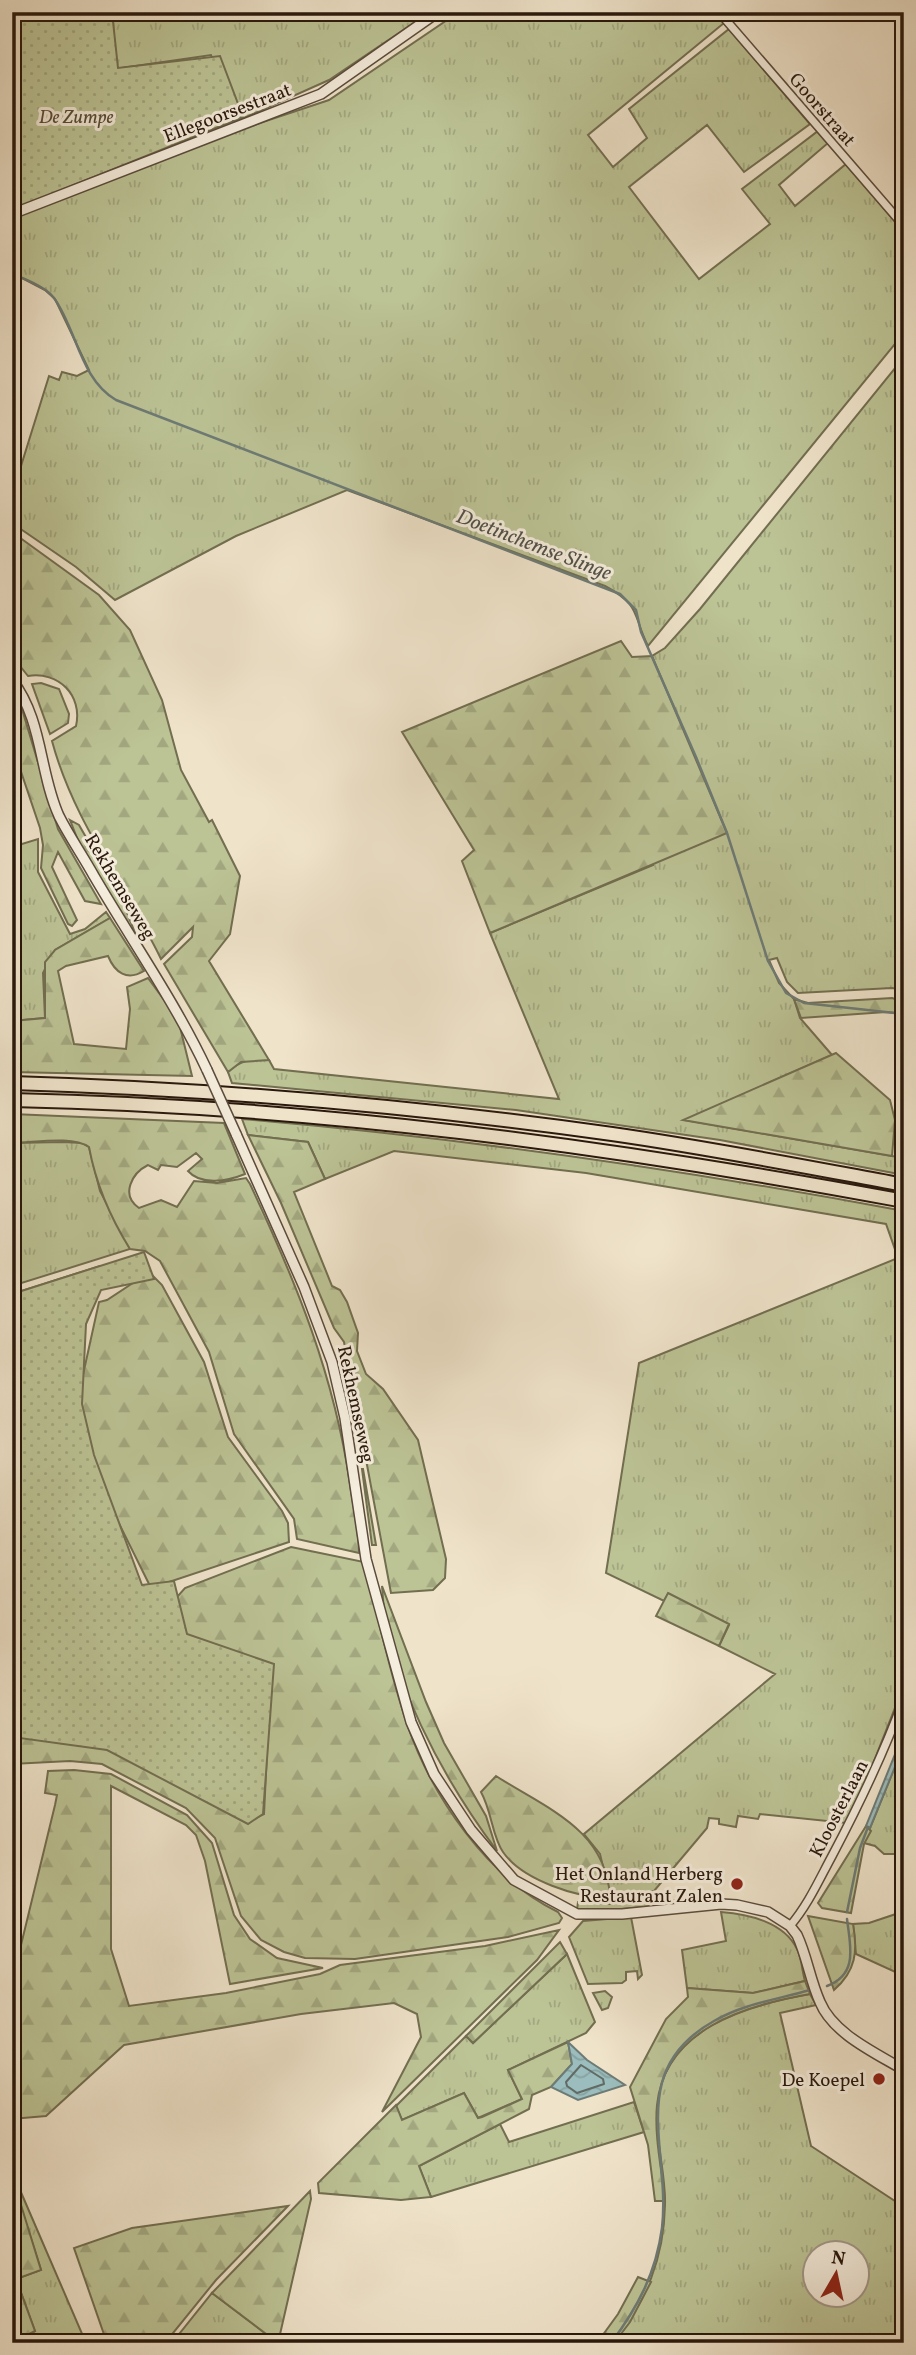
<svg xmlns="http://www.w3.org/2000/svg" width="916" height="2355" viewBox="0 0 916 2355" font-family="Vollkorn,serif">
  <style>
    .grass { fill: url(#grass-tufts); stroke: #726e50; stroke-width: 2; fill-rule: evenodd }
    .forest { fill: url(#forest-firs); stroke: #726e50; stroke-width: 2 }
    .park { fill: url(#park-dots); stroke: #726e50; stroke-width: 2 }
    .water { fill: url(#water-waves); stroke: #6d7b76; stroke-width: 2 }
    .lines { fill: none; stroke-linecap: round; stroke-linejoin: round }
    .shore { stroke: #626a64; stroke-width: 2 }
    .stream { stroke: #6d7b76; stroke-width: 2.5 }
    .minor-casing { stroke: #5a4b3c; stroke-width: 10 }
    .tertiary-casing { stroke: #5a4b3c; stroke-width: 12 }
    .motorway-casing { stroke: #29180c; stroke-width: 16 }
    .minor { stroke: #f5eddd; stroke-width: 7 }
    .tertiary { stroke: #f5eddd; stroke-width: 9 }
    .motorway { stroke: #efe3ca; stroke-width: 12 }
    .tertiary-bridge-casing { stroke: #5a4b3c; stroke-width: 12; stroke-linecap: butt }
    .tertiary-bridge { stroke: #f5eddd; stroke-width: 9 }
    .poi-dot { fill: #8f2418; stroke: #f5eddd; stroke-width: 2.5 }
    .labels { text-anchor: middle; stroke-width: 6; stroke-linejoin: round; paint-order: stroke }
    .street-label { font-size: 19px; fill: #29180c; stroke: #f5eddd }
    .park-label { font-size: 19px; font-style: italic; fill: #554b35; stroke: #f5eddd }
    .poi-label { font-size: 19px; fill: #29180c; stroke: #f5eddd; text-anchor: end }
    .water-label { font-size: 21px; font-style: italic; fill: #51524a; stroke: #f5eddd }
  </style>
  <defs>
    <pattern id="grass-tufts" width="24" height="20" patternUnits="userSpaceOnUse" patternTransform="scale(1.75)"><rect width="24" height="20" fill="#bcc395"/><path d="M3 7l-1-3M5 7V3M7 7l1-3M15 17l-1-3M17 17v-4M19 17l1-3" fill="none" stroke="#a2a77f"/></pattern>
    <pattern id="forest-firs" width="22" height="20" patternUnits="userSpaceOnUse" patternTransform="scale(1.75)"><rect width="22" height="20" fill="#bcc395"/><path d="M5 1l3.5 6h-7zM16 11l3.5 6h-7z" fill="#a2a77f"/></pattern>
    <pattern id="park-dots" width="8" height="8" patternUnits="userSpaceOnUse" patternTransform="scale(1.75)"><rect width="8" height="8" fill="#bcc395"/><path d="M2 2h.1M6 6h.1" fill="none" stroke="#a2a77f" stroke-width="1.8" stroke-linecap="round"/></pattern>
    <pattern id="water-waves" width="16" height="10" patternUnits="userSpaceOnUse" patternTransform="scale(1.75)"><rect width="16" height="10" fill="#9bbdbd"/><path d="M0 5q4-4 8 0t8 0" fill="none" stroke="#86a2a1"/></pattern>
  </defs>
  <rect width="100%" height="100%" fill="#efe3ca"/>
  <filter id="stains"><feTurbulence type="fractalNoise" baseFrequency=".00286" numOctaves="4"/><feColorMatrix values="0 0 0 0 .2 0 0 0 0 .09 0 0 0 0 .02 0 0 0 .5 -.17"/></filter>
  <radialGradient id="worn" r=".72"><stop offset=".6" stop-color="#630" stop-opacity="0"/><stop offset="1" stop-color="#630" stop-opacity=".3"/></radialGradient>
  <path class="grass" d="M12 12H430L329 80 235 122 211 55 24 82Z
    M459 12H714L724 23 588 135 613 167 647 138 629 109 729 29 810 124 744 172 707 125 629 187 699 279 770 224 742 189 818 131 828 143 779 185 795 206 846 164 904 232V333L648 646C632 614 642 606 605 586L347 490 236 536 115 600 76 567 12 523V495L49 376 59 380 62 372 77 376 89 370 55 299 45 290 12 273V218L230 133 329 100Z
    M904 357V990L892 988 798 993 787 982 777 958 769 960 779 983 794 999 800 1018 832 1055 685 1120 904 1158V1175L720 1140 516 1110 232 1083 228 1072C240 1060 252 1058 269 1060L274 1069 559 1099 490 933 653 865 656 667 652 656 665 648 700 609Z
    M38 839V872L70 934 85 929 106 912 110 918 55 950 43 973 45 1018 12 1021V847Z
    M242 1119C465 1138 684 1170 904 1211V1685L863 1789 846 1823 760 1814 758 1819 738 1816 736 1827 719 1824V1819L709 1818 707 1828 654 1891 610 1897 600 1854 584 1834 775 1674 719 1646 729 1625 668 1594 664 1601 606 1573 639 1363 898 1258 886 1224 586 1173 394 1151 325 1179 308 1142 248 1135Z
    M63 1142 82 1143 89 1147 100 1191 130 1249 12 1286V1143Z
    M362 1469H363L376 1545H372Z
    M904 1744V1846L901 1854H884L875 1846 864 1843Z
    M660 1897 686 1903 590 1912 577 1910 578 1902 610 1904Z
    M721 1912C748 1914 784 1922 797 1949 802 1959 802 1971 805 1981L753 1993 687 1988 682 1950 726 1941Z
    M896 1914 904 1921V1976L856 1954 853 1924 869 1923Z
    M631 1917 642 1975 638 1979 637 1971 626 1972V1980L622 1983 588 1984 569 1937 583 1921Z
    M567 1954 595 2022 586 2033 508 2070 522 2099 478 2118 464 2093 402 2120 396 2106 466 2036 473 2043Z
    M605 1991 612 1997 608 2008 602 2010 593 1993Z
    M810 1994 816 2005 780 2013 811 2146 904 2207V2343H614C646 2301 664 2258 665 2205 666 2173 655 2141 657 2109 660 2030 747 2005 810 1994ZM814 2254H856V2296H814Z
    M634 2102 644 2132 431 2197 419 2166 500 2124 509 2142Z
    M20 2190 86 2343H17L35 2331 16 2279 41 2270 16 2192Z
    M212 2293 278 2343H172Z"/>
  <path class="forest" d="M12 532 99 595 130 630 162 700 181 770 209 822 212 820 240 876 230 934 209 961 269 1060 241 1062 228 1072 164 964 192 937 193 927 161 959C125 885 74 823 52 741L76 726C83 695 58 671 28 676L12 656Z
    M621 641 632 657 652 656 727 833 490 933 462 861 474 850 402 732Z
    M41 683 59 689 69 714 68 723 50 734 32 684Z
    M12 692 22 709 58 829 101 904 85 901 58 852 52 867 77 920 72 926 68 924 41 868 43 845 40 828 13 748Z
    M70 820 79 825 122 900 139 943 81 848Z
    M110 918 144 971C127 981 115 973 108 956L66 966 58 971 74 1044 126 1049 130 1009 127 987 148 978 178 1019 192 1076 12 1072V1021L45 1018V962L55 950Z
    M892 998 904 1002V1014L886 1012 801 1018 794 999 808 1003Z
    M836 1053 890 1100 895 1120 892 1156 683 1120Z
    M12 1114 224 1123 245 1174C228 1181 201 1186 188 1171L202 1159 196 1153 177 1167 161 1165 158 1170 148 1165C132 1173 120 1195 139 1208L161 1200 177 1207 194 1181 217 1183 246 1178 250 1184C297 1284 334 1375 350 1484 353 1506 359 1531 359 1553L297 1539 294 1519 234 1434 209 1352 160 1261 145 1251 130 1249C110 1217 96 1185 89 1147 72 1135 33 1143 12 1143Z
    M248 1135 308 1142 325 1179 294 1192 332 1286 340 1290 347 1302 358 1333 357 1351 366 1374 383 1389 418 1440 446 1559 445 1578 433 1590 391 1593 344 1342 334 1328 281 1203Z
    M100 1266 150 1273 162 1285 204 1362 228 1437 282 1511 288 1523 289 1542 151 1588 90 1465 79 1393 99 1302 107 1300 142 1277 12 1306V1294Z
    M291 1547 364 1562C378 1616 389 1671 407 1724 432 1797 488 1878 558 1912L562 1918 559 1923 508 1937 355 1959 305 1958 284 1952 261 1940 241 1916 215 1838 186 1808 102 1764 70 1761 12 1764V1732L73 1730 249 1821 264 1814 271 1670 187 1636 177 1597 185 1588Z
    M382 1586 426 1702 444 1743 486 1816 497 1851C444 1780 386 1676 382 1586Z
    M668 1593 729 1624 719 1646 656 1616Z
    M74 1770 111 1774 187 1815 212 1843 234 1915 250 1939 277 1958 323 1968 230 1984 205 1861 196 1835 186 1825 111 1786V1949L129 2006 226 1993 320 1974 340 1965 485 1946 559 1930 537 1960 382 2112 421 2037 417 2014 394 2003 301 2014 124 2045 46 2116 12 2119V1982L55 1805 57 1795 45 1793 48 1771Z
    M496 1776C547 1809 606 1829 610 1897 579 1899 522 1880 503 1852 492 1836 492 1812 481 1792Z
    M866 1826 871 1831 864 1844 851 1913 822 1908 818 1903Z
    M808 1916 853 1924C858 1951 856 1971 834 1990Z
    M560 1942 567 1954 473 2043 466 2036Z
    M805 1981 810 1994C747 2005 665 2028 657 2105 654 2136 662 2170 665 2201H655L648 2145 630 2087 666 2019 688 1997 687 1988 753 1993Z
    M568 2042 572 2064 551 2087 532 2095 529 2109 419 2166 431 2197 401 2200 319 2193 318 2183 396 2105 402 2120 464 2093 478 2118 482 2117 522 2099 508 2070Z
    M12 2161 20 2190 17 2192 41 2270 16 2279 35 2331 12 2343Z
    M310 2191 311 2199 278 2343 212 2293Z
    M288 2206 216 2280 165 2343H107L74 2248 132 2228Z
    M638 2277 651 2282 630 2322 614 2343H597L618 2314Z"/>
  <path class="park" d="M12 12H112L118 68 220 56 243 117 12 210Z
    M144 1252 154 1279 101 1290 86 1324 82 1404 94 1455 142 1585 174 1581 187 1634 274 1664 263 1814 248 1824 107 1750 12 1737V1294Z"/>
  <path class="water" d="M904 1732V1745L870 1828 866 1826Z
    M568 2042 587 2060 625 2085 578 2100 551 2087 572 2064Z"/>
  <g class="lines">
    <path class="shore" d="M581 2065 603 2079 604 2084 577 2093 567 2086 566 2082Z"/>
    <path class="stream" d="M12 273C25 280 45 286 54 298 77 330 80 379 116 400L620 594 636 610 641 632 696 757 727 833 768 961 786 993 804 1003 904 1014
      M847 1912 860 1848 868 1827
      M827 1986C859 1974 850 1945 847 1919
      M611 2343C638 2307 656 2273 662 2228 671 2149 625 2071 714 2021 743 2004 779 1999 810 1990"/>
    <defs>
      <path id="minor" d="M719 12 904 226
        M790 1926C808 1905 819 1880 832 1856 859 1805 884 1753 904 1698"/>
      <path id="tertiary" d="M12 214 321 94 438 12
        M12 680C43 720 39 772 59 816 69 836 83 856 94 876 132 941 175 1002 207 1070
        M236 1134 304 1287 332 1362 345 1418 366 1559 411 1722 434 1774 471 1830 514 1880 577 1914H622L721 1904 737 1905 768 1912 790 1926 797 1935C807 1956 810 1980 820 2002 833 2034 876 2053 904 2070"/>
      <path id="motorway" d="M12 1083C213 1089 413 1106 612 1134 710 1148 807 1167 904 1185
        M12 1100C312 1106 609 1146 904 1201"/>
    </defs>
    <use href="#minor" class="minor-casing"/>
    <use href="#tertiary" class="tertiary-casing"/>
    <use href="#motorway" class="motorway-casing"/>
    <use href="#minor" class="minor"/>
    <use href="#tertiary" class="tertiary"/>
    <use href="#motorway" class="motorway"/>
    <defs>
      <path id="tertiary-bridge" d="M207 1070 236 1134"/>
    </defs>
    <use href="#tertiary-bridge" class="tertiary-bridge-casing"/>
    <use href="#tertiary-bridge" class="tertiary-bridge"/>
  </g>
  <g class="poi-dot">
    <circle cx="737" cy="1884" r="7"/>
    <circle cx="879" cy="2079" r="7"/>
  </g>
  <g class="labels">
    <g class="street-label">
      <text transform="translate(823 109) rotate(49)" y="7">Goorstraat</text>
      <text transform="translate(227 112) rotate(-21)" y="7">Ellegoorsestraat</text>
      <text transform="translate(121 886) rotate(59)" y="7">Rekhemseweg</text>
      <text transform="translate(357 1404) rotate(78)" y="7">Rekhemseweg</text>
      <text transform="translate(838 1808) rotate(-63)" y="7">Kloosterlaan</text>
    </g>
    <g class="park-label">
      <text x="76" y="123">De Zumpe</text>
    </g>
    <g class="poi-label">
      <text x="723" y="1880">Het Onland Herberg<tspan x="723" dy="22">Restaurant Zalen</tspan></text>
      <text x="865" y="2086">De Koepel</text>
    </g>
    <g class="water-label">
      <text transform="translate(534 544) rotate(21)" y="7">Doetinchemse Slinge</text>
    </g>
  </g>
  <rect width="916" height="2355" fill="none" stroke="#efe3ca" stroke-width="42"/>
  <rect x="14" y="14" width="888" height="2327" fill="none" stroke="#29180c" stroke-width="3.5"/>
  <rect x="21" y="21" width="874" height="2313" fill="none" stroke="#29180c" stroke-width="2"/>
  <g transform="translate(836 2274) rotate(9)"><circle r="33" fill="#f5eddd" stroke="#a39889" stroke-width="2"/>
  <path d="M0-5L12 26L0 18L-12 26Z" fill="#8f2418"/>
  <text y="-10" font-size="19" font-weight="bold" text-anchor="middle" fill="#29180c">N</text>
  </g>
  <rect width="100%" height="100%" filter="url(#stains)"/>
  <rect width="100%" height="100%" fill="url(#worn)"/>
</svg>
